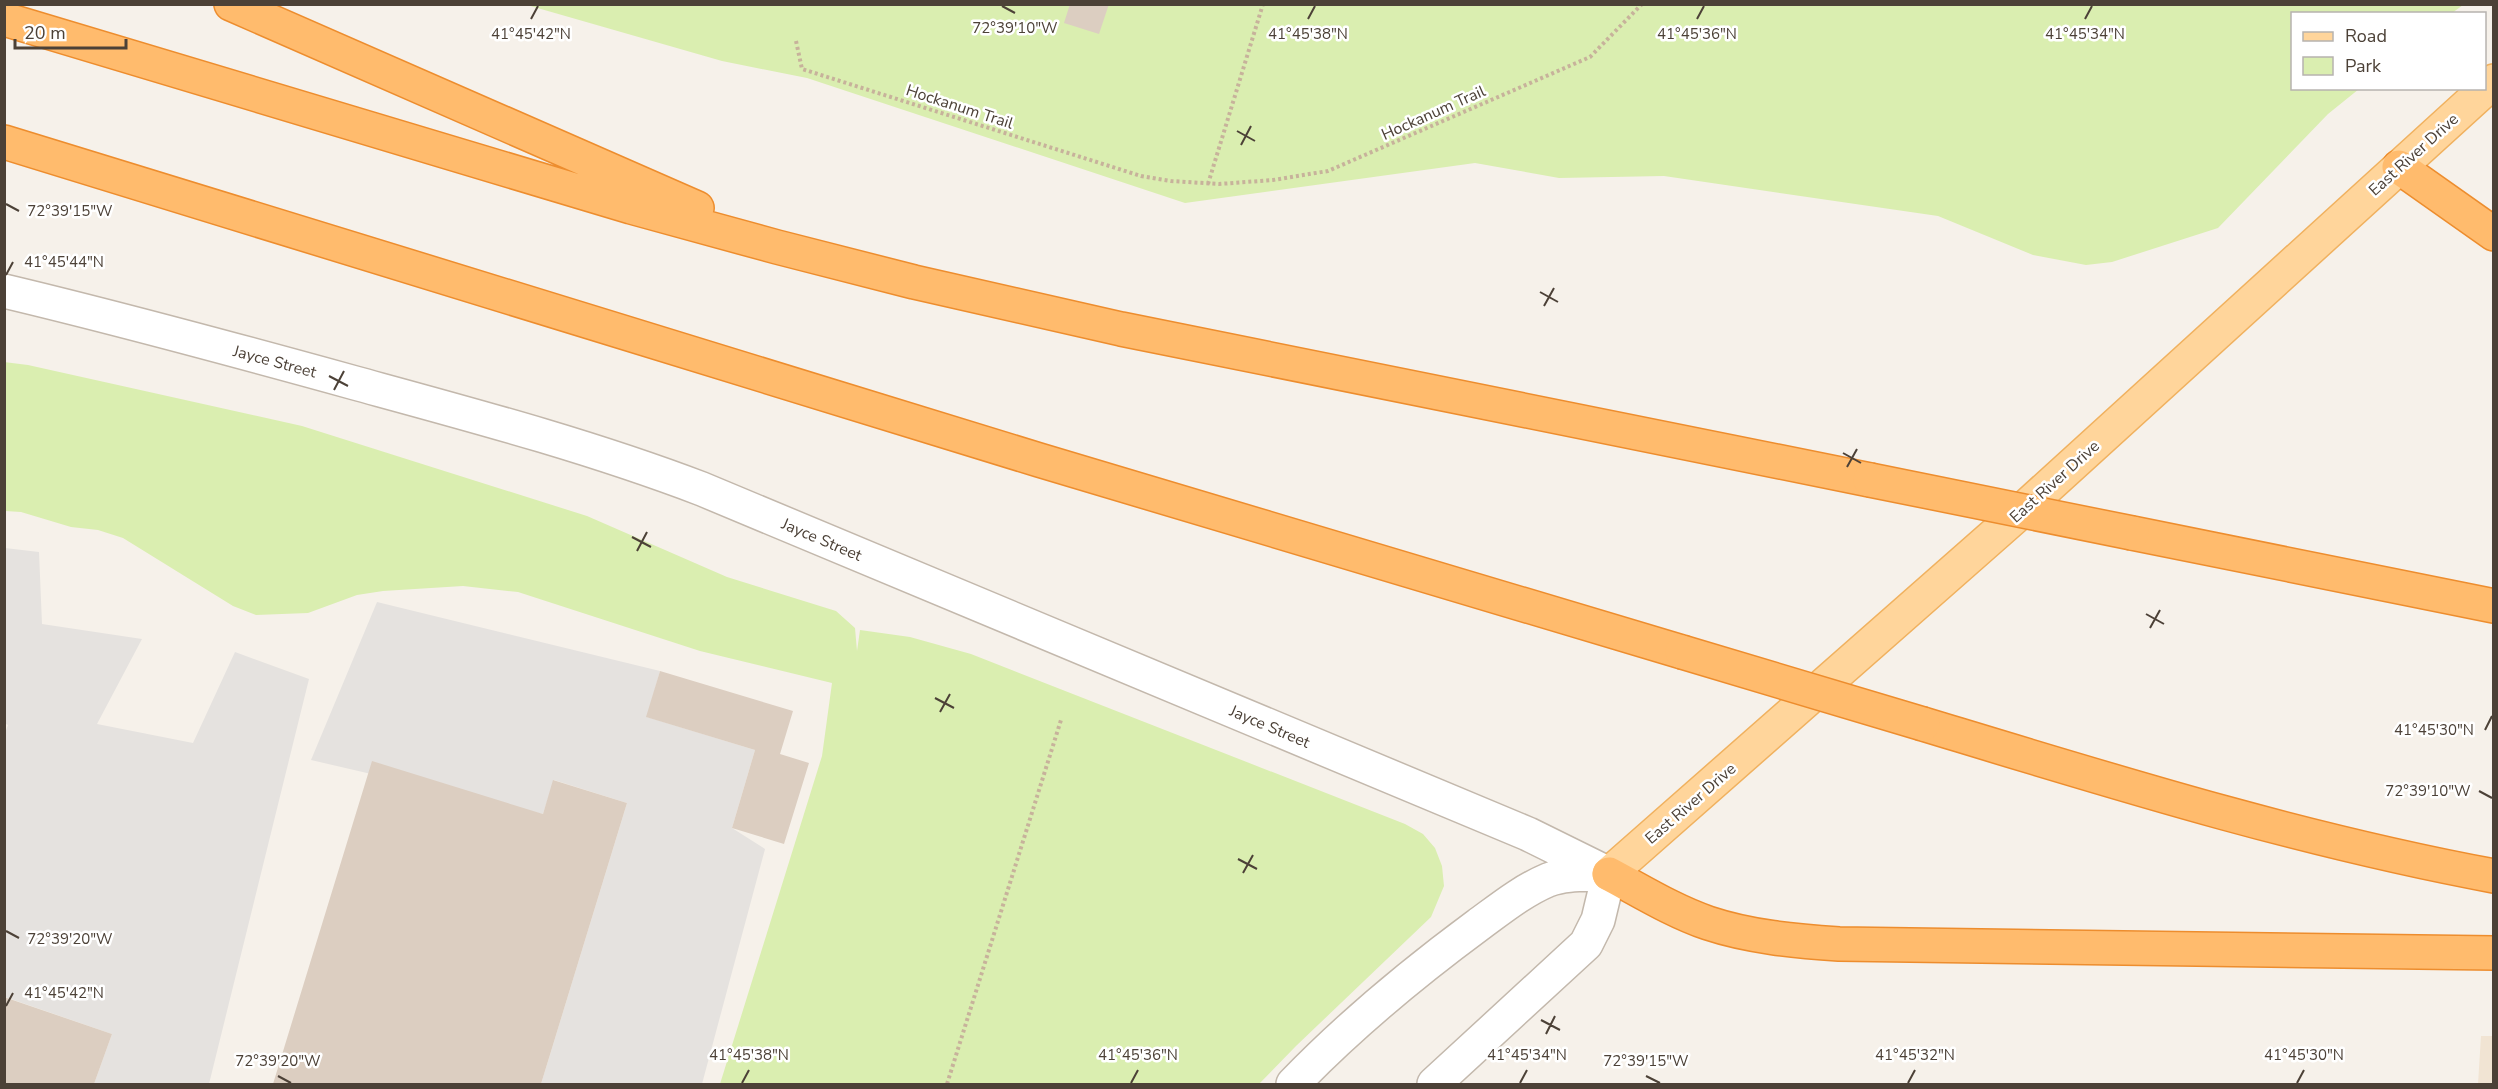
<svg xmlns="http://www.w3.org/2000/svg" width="2498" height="1089" viewBox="0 0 2498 1089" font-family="'Nunito Sans',sans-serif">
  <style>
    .education { fill: #f1e4d3 }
    .green { fill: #daeeb0 }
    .parking { fill: #e5e2df }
    .building { fill: #dccec1 }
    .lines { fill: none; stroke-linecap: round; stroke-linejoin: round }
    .minor-casing { stroke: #c3b8ac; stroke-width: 36 }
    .major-casing { stroke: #f0b15f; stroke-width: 36 }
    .highway-casing { stroke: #ed8d2e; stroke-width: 36 }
    .path { stroke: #c7b29b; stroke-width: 4; stroke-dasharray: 3 3; stroke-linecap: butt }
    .minor { stroke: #fff; stroke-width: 33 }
    .major { stroke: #ffd59b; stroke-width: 33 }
    .highway { stroke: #ffbb6d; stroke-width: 33 }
    .highway-bridge-casing { stroke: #ed8d2e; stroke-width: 36; stroke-linecap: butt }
    .highway-bridge { stroke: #ffbb6d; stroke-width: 33 }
    .ticks { fill: none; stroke: #4c4137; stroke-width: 2 }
    .labels { text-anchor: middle; stroke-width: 5; stroke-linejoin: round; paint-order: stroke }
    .street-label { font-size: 16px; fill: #4c4137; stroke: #fff }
    .ticks-label { font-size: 15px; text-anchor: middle; fill: #4c4137; stroke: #fff; stroke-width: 5; stroke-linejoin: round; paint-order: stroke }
  </style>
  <rect width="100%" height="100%" fill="#f6f1ea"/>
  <path class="education" d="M2481 1036H2493V1084H2478Z"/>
  <path class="green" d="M527 5H2463L2452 13 2292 14V88L2359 89 2328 114 2218 228 2112 262 2086 265 2033 255 1938 216 1664 176 1559 178 1475 163 1185 203 807 78 722 61Z
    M4 362 28 365 302 426 587 516 727 577 836 611 855 628 857 651 860 630 910 637 971 654 1405 824 1423 834 1435 848 1442 866 1444 886 1431 917 1296 1046 1259 1084H720L822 756 832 683 700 651 518 592 463 586 383 591 357 595 308 613 256 615 233 606 123 538 98 530 71 527 21 512 5 511Z"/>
  <path class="parking" d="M5 548 39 552 42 624 142 639 97 724 193 743 235 652 309 679 209 1084H94L112 1034 5 997 4 736 8 725 4 723Z
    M377 602 660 671 647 717 755 750 732 828 765 849 702 1084H541L627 803 554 780 543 814 311 760Z"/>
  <path class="building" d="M1070 4H1109L1099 34 1064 23Z
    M660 671 793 711 780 754 809 763 784 844 732 828 755 750 646 717Z
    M372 761 543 814 553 780 627 803 541 1084H273Z
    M4 997 112 1034 94 1084H4Z"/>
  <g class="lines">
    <defs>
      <path id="minor" d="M4 291C122 319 239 351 355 383 472 415 589 446 702 489L1528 834 1609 874
        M1293 1084C1349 1026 1413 973 1478 925 1500 909 1522 891 1548 880 1566 873 1587 875 1607 874
        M1434 1084 1586 944 1598 920 1609 874"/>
      <path id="major" d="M1609 874 2018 514 2494 81"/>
      <path id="highway" d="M231 4 697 208
        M4 19 631 207 777 247 914 282 1121 329 1870 480
        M4 142 1039 460 1682 652
        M2399 167 2494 234
        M2132 533 2494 606
        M1923 724C2111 781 2300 840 2494 876
        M1609 874C1641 891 1673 911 1708 923 1750 937 1795 941 1839 944L2494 953"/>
    </defs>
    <use href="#minor" class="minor-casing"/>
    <use href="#major" class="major-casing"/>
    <use href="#highway" class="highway-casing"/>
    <path class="path" d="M796 41 802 69 1141 176 1171 181 1219 184 1273 180 1328 171 1590 57 1642 4
      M1208 184 1263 4
      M947 1084 1061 720"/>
    <use href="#minor" class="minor"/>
    <use href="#major" class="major"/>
    <use href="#highway" class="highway"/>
    <defs>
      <path id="highway-bridge" d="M1870 480 2132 533
        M1682 652 1923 724"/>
    </defs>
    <use href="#highway-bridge" class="highway-bridge-casing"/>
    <use href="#highway-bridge" class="highway-bridge"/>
  </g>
  <path class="ticks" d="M1002 6 1015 13M531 19 538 6M1308 19 1315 6M1697 19 1704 6M2085 19 2092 6M1237 131 1255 141M1241 145 1251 126M6 204 19 211M6 275 13 262M1540 292 1558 302M1544 306 1554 288M329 376 348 386M334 390 344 371M1843 453 1861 463M1847 467 1857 449M632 537 651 547M637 551 647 532M2146 614 2164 624M2150 628 2160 610M935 698 954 708M940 712 950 694M2485 730 2492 716M2479 791 2492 798M1238 859 1257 869M1243 873 1253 855M6 931 19 938M6 1006 13 993M1541 1020 1560 1030M1546 1034 1555 1016M278 1076 291 1083M1646 1076 1660 1083M742 1083 749 1070M1131 1083 1138 1070M1520 1083 1527 1070M1908 1083 1915 1070M2297 1083 2304 1070"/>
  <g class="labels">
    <g class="street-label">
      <text transform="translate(960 106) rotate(18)" y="6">Hockanum Trail</text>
      <text transform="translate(1433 112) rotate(-24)" y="6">Hockanum Trail</text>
      <text transform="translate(2413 154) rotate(-42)" y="6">East River Drive</text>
      <text transform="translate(275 361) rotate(15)" y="6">Jayce Street</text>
      <text transform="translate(2054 481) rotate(-42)" y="6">East River Drive</text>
      <text transform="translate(822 539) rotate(23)" y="6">Jayce Street</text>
      <text transform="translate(1270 726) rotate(23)" y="6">Jayce Street</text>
      <text transform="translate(1690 803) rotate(-41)" y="6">East River Drive</text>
    </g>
  </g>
  <g class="ticks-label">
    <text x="1015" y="33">72°39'10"W</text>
    <text x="531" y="39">41°45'42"N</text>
    <text x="1308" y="39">41°45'38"N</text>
    <text x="1697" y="39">41°45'36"N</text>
    <text x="2085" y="39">41°45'34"N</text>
    <text x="70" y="216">72°39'15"W</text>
    <text x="64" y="267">41°45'44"N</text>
    <text x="2434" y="735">41°45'30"N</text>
    <text x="2428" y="796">72°39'10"W</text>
    <text x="70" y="944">72°39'20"W</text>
    <text x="64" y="998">41°45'42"N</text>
    <text x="749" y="1060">41°45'38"N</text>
    <text x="1138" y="1060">41°45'36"N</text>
    <text x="1527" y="1060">41°45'34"N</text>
    <text x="1915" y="1060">41°45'32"N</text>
    <text x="2304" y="1060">41°45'30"N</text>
    <text x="278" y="1066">72°39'20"W</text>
    <text x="1646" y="1066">72°39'15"W</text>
  </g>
  <rect width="2498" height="1089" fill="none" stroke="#4c4137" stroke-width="12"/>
  <rect x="2291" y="12" width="195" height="78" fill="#ffffff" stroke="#b7b3af" stroke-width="1.5"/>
  <rect x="2303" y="32" width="30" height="9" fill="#ffd59b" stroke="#b7b3af" stroke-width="1.5"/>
  <text x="2345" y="42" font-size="18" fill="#4c4137">Road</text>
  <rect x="2303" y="57" width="30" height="18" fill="#daeeb0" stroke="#b7b3af" stroke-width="1.5"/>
  <text x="2345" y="72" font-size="18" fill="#4c4137">Park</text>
  <path d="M15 39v9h111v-9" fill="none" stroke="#4c4137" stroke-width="3"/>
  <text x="24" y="39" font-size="18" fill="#4c4137" stroke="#ffffff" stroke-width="4.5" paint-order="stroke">20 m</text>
</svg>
